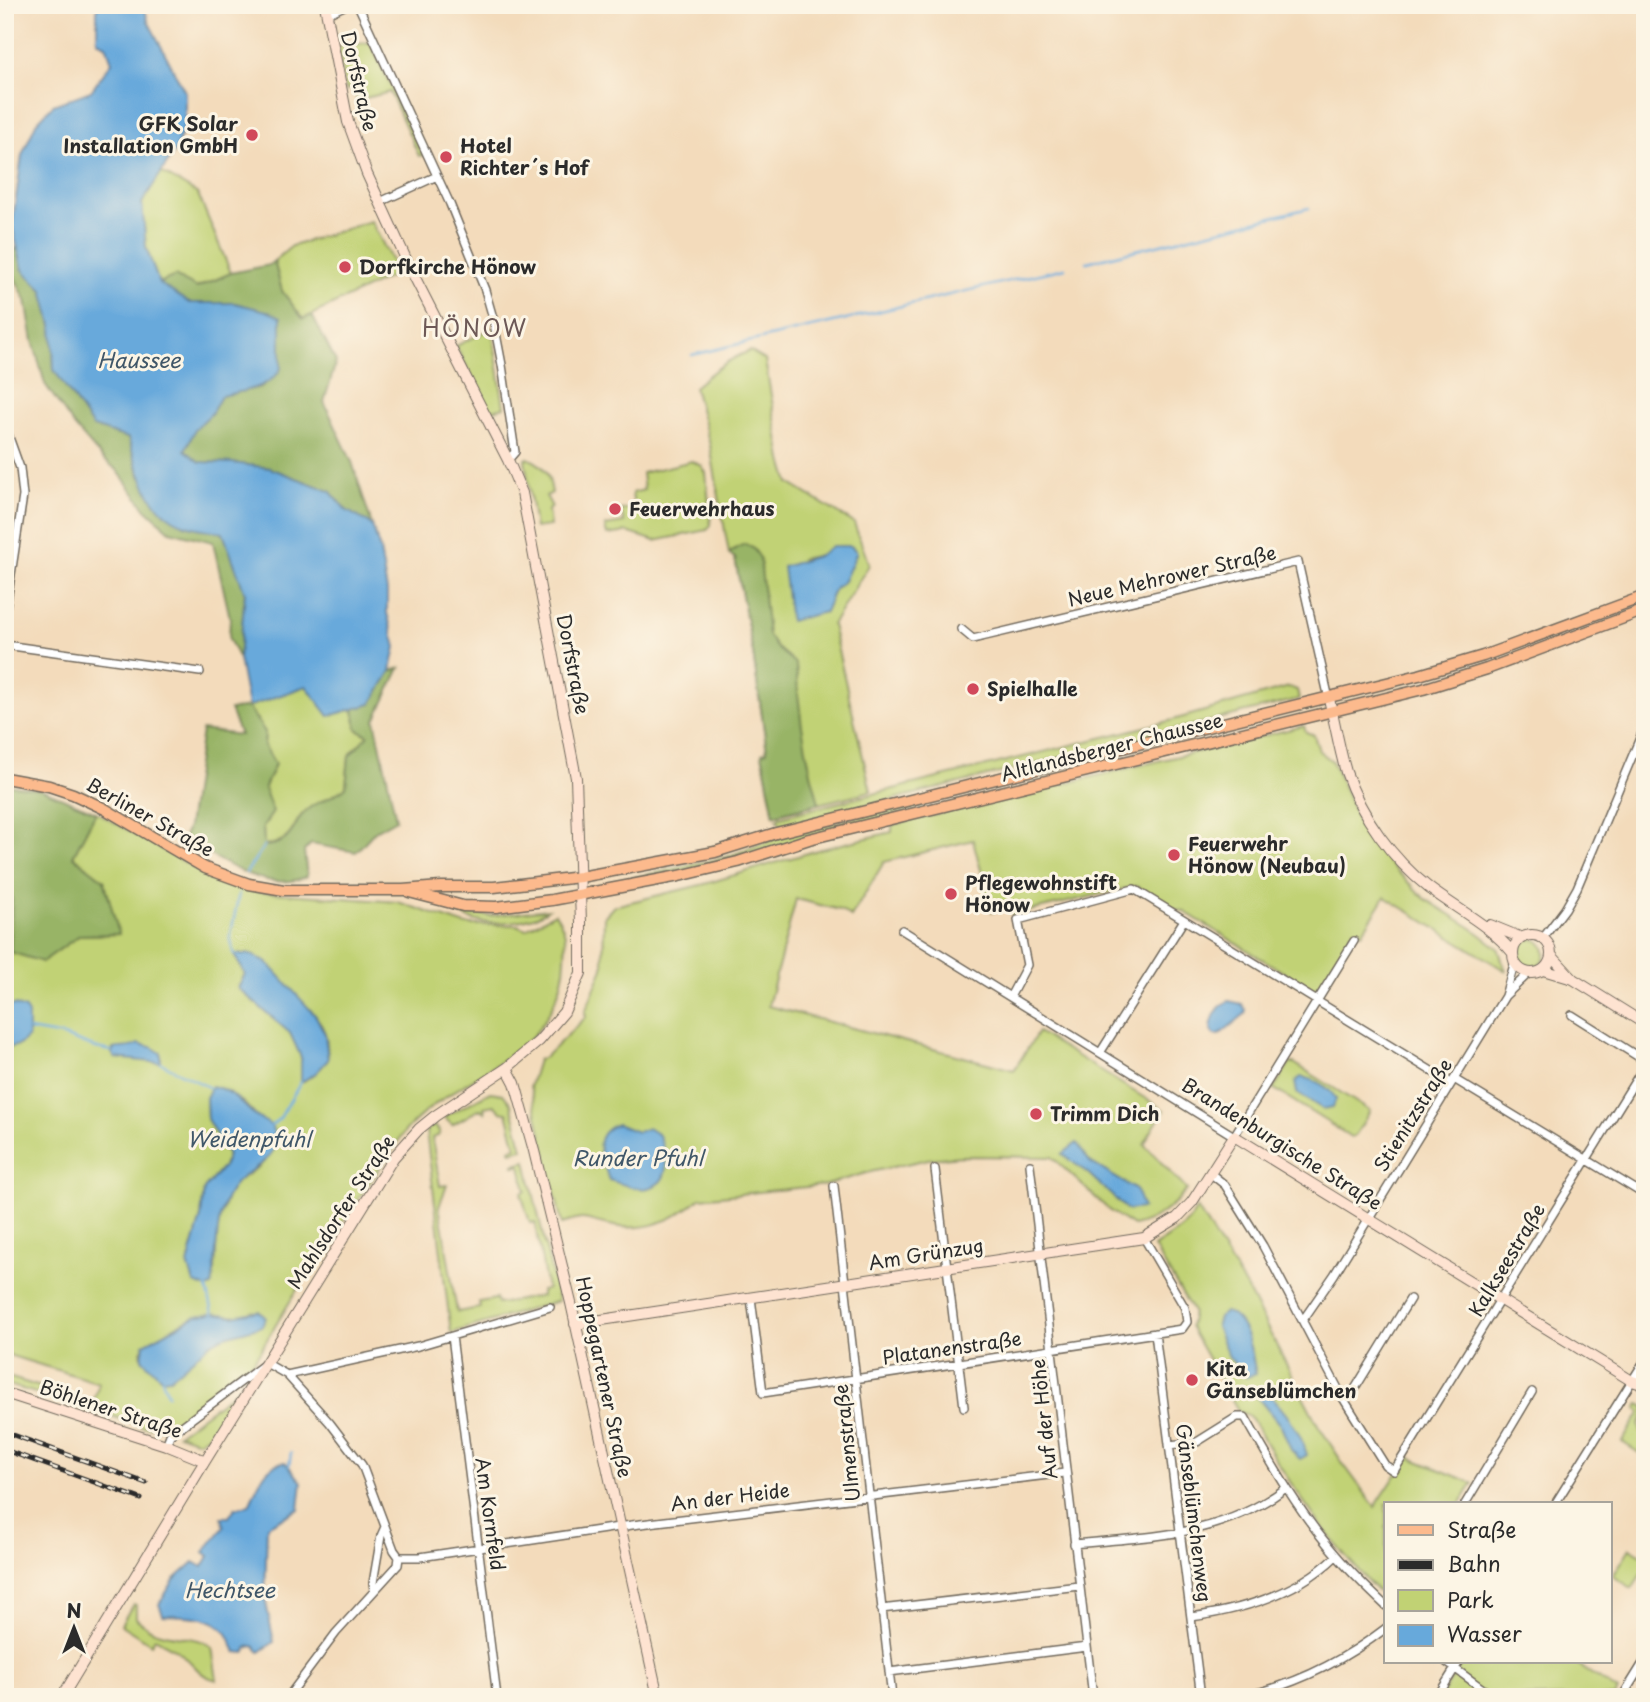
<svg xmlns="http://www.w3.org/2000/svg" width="1650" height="1702" viewBox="0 0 1650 1702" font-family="'Playpen Sans',sans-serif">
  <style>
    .green { fill: #c1d274; stroke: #767e50; stroke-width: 2; fill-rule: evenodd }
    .forest { fill: #98b466; stroke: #627048; stroke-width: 2 }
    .water { fill: #67a9db; stroke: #496a83; stroke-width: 2 }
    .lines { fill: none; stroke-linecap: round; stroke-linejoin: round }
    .stream { stroke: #67a9db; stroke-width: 2.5 }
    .street-casing { stroke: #71695d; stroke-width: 10 }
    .secondary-casing { stroke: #71695d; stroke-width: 12 }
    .primary-casing { stroke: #71695d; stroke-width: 13 }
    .street { stroke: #fff; stroke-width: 7 }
    .secondary { stroke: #fee3d1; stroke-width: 10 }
    .primary { stroke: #fcba8d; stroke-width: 10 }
    .rail-casing { stroke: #2b2b2b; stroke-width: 5 }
    .rail { stroke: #fcf5e5; stroke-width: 2.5; stroke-dasharray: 8; stroke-linecap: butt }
    .poi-dot { fill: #d1495b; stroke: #fcf5e5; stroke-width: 2.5 }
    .labels { text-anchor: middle; stroke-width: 6; stroke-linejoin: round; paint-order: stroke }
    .street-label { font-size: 19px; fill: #2b2b2b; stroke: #fcf5e5 }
    .poi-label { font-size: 19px; font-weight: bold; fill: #2b2b2b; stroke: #fcf5e5; text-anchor: start }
    .water-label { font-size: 21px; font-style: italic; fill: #405769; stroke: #fcf5e5 }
    .quarter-label { font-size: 23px; letter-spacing: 2px; fill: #6d5957; stroke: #fcf5e5 }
  </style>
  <rect width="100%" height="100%" fill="#fcf5e5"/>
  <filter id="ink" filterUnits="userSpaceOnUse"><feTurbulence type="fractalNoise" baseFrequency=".0143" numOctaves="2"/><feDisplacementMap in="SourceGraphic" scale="14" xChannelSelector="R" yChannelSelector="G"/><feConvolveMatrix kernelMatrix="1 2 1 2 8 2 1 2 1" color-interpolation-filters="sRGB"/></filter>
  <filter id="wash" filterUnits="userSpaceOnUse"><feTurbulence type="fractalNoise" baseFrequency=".00686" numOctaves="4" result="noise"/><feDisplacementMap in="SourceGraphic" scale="28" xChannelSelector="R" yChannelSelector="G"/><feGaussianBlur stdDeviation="1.57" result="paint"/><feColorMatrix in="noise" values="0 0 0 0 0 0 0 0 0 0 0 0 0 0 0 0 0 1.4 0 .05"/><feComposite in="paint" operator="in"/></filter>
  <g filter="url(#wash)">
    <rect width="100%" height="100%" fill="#f3dbbb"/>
    <path class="green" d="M370 42 424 155 419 156 390 92 357 100 354 88 346 90 338 47Z
      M161 172 198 194 231 273 196 288 176 277 159 283 146 247 142 203Z
      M371 221 395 267 390 277 303 319 282 291 274 261 292 246Z
      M492 328 504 407 490 411 456 346Z
      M750 351 765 360 782 460 789 483 854 523 869 565 832 625 871 791 774 815 762 753 767 751 753 653 735 558 729 554 710 445 694 387C712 372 728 359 750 351ZM820 555 844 581 835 588 825 612 801 559Z
      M528 458C546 466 549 474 552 493L546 496 552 507 548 510 550 526 535 528 525 460Z
      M692 461 702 466 706 473 711 526 707 530 655 541 627 532 607 535 605 526 624 523 621 510 634 508 632 493 644 490 642 473Z
      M306 686 329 715 354 709 357 729 368 735 349 756 346 787C335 796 324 799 312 806 287 822 302 839 264 846L263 827 273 812 264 789 275 764 264 745 265 732 248 707Z
      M1289 687 1297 690 1299 699 785 826 780 824 777 819 780 817 1173 720Z
      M1304 726 1306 732 1314 735 1319 751 1332 761 1359 823 1389 863 1424 898 1472 928 1498 948 1506 971 1385 897 1362 933 1354 929 1316 992 1183 911 1177 910 1136 886 1012 915 1010 907 992 912 973 840 884 862 851 917 840 910 796 899 768 1006 1014 1070 1038 1032 1164 1110 1144 1144 1187 1190C1172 1207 1156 1221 1133 1226L1110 1211 1052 1157 962 1156 928 1159 866 1173 826 1185 700 1198C675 1221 643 1233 609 1225 582 1220 590 1215 562 1224L530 1086 538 1060 545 1057 586 1017 585 1012 603 968 604 917 614 906 705 884 821 849 892 832V825ZM1077 1144 1090 1162 1136 1190 1127 1210 1089 1174 1063 1154Z
      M921 801 923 807 693 869 609 885V883L726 857 783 836Z
      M96 812 212 878 258 892 398 902 466 925H517L526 929 555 913C567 931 566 938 565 959 565 989 544 1030 520 1048 482 1077 439 1095 406 1130L306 1275 254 1361 168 1429 144 1427 91 1409 99 1383 5 1354V1048L19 1045 15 1005 5 1006V888L12 896 42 962 80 935 118 934 104 880 73 856ZM235 955C263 974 313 1000 325 1033 328 1041 327 1051 328 1060L316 1073 301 1083V1057L290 1033 238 988 245 974ZM228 1091 235 1098 243 1102 256 1116 271 1126 275 1148 260 1166 235 1183 227 1197 217 1226 215 1271 189 1260 201 1217 204 1189 223 1167 228 1155 207 1119 206 1097ZM252 1312C237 1342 232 1328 209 1344 195 1354 183 1367 170 1378L142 1359 141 1351 145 1344C163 1336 179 1321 198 1316 216 1311 235 1320 252 1312Z
      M548 909C535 922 495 925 476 921 469 919 462 915 455 912L489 916Z
      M1517 953a14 14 0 1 1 28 0a14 14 0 1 1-28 0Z
      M1290 1063H1294L1370 1111 1355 1136 1351 1137 1271 1087 1275 1086ZM1304 1077 1327 1088 1336 1099 1323 1109 1297 1093Z
      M490 1092 503 1094 511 1104 523 1149 511 1152 510 1149 516 1147 507 1112H501L494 1105 484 1107 485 1112 480 1109 452 1125 444 1117Z
      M434 1125 440 1132 438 1136 432 1138 440 1186 447 1185 439 1206 457 1312 480 1308 479 1302 496 1299 498 1304 541 1296V1291L547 1289 535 1222 530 1223 521 1193 526 1191 520 1165 514 1166V1164L526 1161 558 1301 451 1333 426 1131Z
      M1197 1208 1247 1289 1318 1425 1344 1465 1375 1507 1408 1457 1473 1483 1460 1504H1386V1600C1332 1546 1289 1486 1252 1419L1248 1415 1239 1412 1190 1327 1193 1312 1154 1247C1171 1235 1189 1226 1197 1208Z
      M5 1376 85 1401 83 1407 5 1384Z
      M240 1388 209 1434 198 1441 178 1434Z
      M1639 1404 1645 1407V1414L1639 1425 1645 1444 1644 1456 1622 1442 1641 1412 1636 1408Z
      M1630 1548 1645 1557V1568L1632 1588 1613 1576Z
      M133 1604 136 1605V1618C143 1625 151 1631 161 1633 178 1638 198 1636 212 1647L217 1680C199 1676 197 1667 185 1657 177 1649 165 1644 155 1638L151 1644 121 1625Z
      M1462 1662H1573L1618 1691 1614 1697H1441Z"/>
    <path class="forest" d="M17 247 23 270 43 290 52 325 54 370 93 427 128 438 140 476 184 525 223 533 245 593 239 659 229 639 230 618 213 542 170 531 146 509 117 470 102 458 74 426 45 384 33 341 26 300 6 261Z
      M274 261 282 291 303 319 312 315 336 362 324 402 352 462 372 525 346 510 330 491 270 468 233 463 200 462 185 450 195 429 211 414 221 396 261 387 281 368V356L235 303H189L159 283 175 276 197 288 231 273 269 265Z
      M745 544 753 548 760 558 768 635 776 647 796 664C798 710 806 759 819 803L774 815 762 753 767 751 753 653 735 558 729 554 736 548Z
      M400 668 375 720 396 819 375 831 356 852 311 844 304 851 307 876C268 896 215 858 183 838L188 827 202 730 240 735 230 710 248 707 265 732 264 745 275 764 264 789 273 812 263 827 264 846C299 843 289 821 312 806 324 799 335 796 346 787L349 756 368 735 357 729 354 709 371 704 391 671Z
      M5 784 41 789 96 812 73 856 104 880 119 934 80 935 42 962 10 952 12 896 5 888Z"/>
    <path class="water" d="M97 5H144L148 21 185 92V124L176 149 142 203 146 247 159 283 189 303H235L267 311 281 317V368C271 389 241 391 221 396L211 414 196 428 185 450 200 462 233 463 270 468 330 491 346 510 372 525 380 550 387 591V613L396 647 391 671 371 704 329 716 306 686 248 707 239 659 245 593 223 533C211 530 198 529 186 525 148 513 139 471 128 438L93 427 54 370 52 325 43 290 23 270 12 226 22 155 36 123 53 105 91 91 112 62 106 45 97 41Z
      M832 546H851L857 552 844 581 835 588 825 612 790 621 783 567 820 555Z
      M234 954H250L268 963 316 1016 325 1034 328 1060 316 1073 301 1082V1057L290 1033 238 988 245 974Z
      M1229 1001 1242 1004 1246 1010 1245 1014 1219 1035H1214L1211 1031C1211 1019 1217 1006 1229 1001Z
      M15 1005 25 1009 28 1014V1037L19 1045 7 1048 5 1006Z
      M138 1044 151 1047 161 1053V1063L115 1058 112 1053 113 1049C122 1046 129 1050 138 1044Z
      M1301 1077C1314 1079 1330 1087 1336 1099L1333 1107 1323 1109 1297 1093 1295 1082Z
      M212 1086C233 1090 242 1105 257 1117 261 1120 268 1122 271 1126 274 1130 275 1137 277 1142 269 1166 247 1169 235 1184 212 1213 219 1252 212 1286L207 1288 194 1283 188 1264 201 1217 204 1189 223 1167 228 1155 207 1119 206 1098Z
      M617 1124 637 1132 648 1128 659 1135C665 1152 675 1182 648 1188 637 1191 620 1183 609 1180 602 1157 588 1136 617 1124Z
      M1077 1143 1090 1162 1136 1190 1143 1208 1127 1210 1089 1174 1062 1154Z
      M259 1311 266 1318 262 1326 222 1337 211 1343 170 1378 162 1379 142 1359 144 1344 196 1316 213 1313 233 1316Z
      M1224 1312C1247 1316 1252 1355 1256 1374L1246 1377 1229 1357 1216 1327 1219 1317Z
      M1266 1391C1284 1410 1300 1429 1307 1455L1300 1459 1291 1450 1281 1426 1258 1398Z
      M285 1462 302 1482 299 1509 267 1526 265 1598 274 1642 260 1652 254 1646 248 1647 245 1653 236 1652C233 1646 230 1638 226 1632 212 1614 183 1616 163 1615L159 1604 174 1580 194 1562 203 1567 209 1556 204 1552 224 1527 222 1517H229L235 1508 249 1505C257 1489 264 1463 285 1462Z"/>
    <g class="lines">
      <path class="stream" d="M1087 262 1309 208
        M692 355 1065 268
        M246 873 264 846
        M234 954 230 938 239 893
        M29 1030 63 1036 96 1048 111 1051
        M161 1063 210 1088
        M271 1126 280 1118 301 1082
        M207 1288 213 1313
        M162 1379 168 1395
        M289 1466 291 1453"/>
    </g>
  </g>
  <g filter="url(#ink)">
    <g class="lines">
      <defs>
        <path id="street" d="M358 5 450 204 485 290 493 318 502 365 515 452 508 460
          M327 14 346 5
          M380 202 437 176
          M5 426 20 468 23 496 5 614
          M961 629 973 639 1298 562 1329 699
          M5 645 200 672
          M902 930 1234 1136 1354 941
          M1543 938 1565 909 1577 888 1645 726
          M1505 996 1529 973
          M1010 997 1027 965 1018 920 1134 889 1451 1083
          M1572 1015 1645 1061
          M1100 1053 1184 920
          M1454 1079 1645 1195
          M1030 1165 1093 1697
          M935 1169 964 1407
          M1210 1173 1225 1185 1263 1246 1343 1398 1385 1465 1394 1471 1645 1065
          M834 1186 892 1697
          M751 1298 763 1393 1182 1329 1187 1322 1185 1308 1144 1238
          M1303 1320 1334 1275 1505 996 1515 961
          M1155 1333 1201 1697
          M452 1336 497 1697
          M287 1375 330 1423 362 1465 394 1550 399 1557 398 1565 336 1633 288 1697
          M1343 1398 1353 1392 1410 1299
          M166 1445 170 1435 266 1363 287 1375 418 1346 550 1307
          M1169 1445 1197 1442 1237 1417H1245C1272 1465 1300 1514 1337 1556 1352 1574 1369 1590 1386 1606
          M1465 1504 1532 1392
          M1555 1504 1645 1360
          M1074 1544C1152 1536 1220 1537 1286 1488
          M399 1557H420L632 1525 1065 1473
          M374 1590 373 1583 381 1536 385 1527
          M881 1609 1079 1586
          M1191 1617C1242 1610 1298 1593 1336 1556
          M1446 1662 1494 1697
          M889 1672 1087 1647
          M1240 1697C1294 1686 1343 1661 1386 1628
          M1437 1697 1459 1662
          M1622 1697 1645 1660"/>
        <path id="secondary" d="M1329 699C1335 723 1339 748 1346 772 1361 816 1392 859 1429 888 1458 910 1490 925 1513 953
          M1490 925 1522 938
          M1513 954a19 19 0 1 1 38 0a19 19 0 1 1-38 0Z
          M1551 955 1573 979 1645 1024
          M1543 970 1573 979
          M507 1068 515 1083 534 1151 571 1303 658 1697
          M575 1324 1144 1238 1177 1218 1192 1202 1234 1136 1632 1381 1645 1385
          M5 1393 166 1445 205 1461
          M62 1697 205 1461 393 1158 419 1129 435 1116 507 1068 539 1041 564 1012 581 973V922L576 778 522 493 508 460 412 272 367 174 348 122 325 5"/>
        <path id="primary" d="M5 778 49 786 73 794 105 809 205 868 249 884 284 890H403L441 887H494L580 877 715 852 776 833 1419 675 1483 656 1645 596
          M409 892 463 906 496 907 552 900 679 876 738 862 809 839 1423 689 1487 669 1645 610"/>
      </defs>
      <use href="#street" class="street-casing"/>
      <use href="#secondary" class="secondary-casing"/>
      <use href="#primary" class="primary-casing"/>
      <use href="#street" class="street"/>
      <use href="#secondary" class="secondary"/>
      <use href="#primary" class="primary"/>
      <defs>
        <path id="rail" d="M5 1432 146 1483
          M5 1450 141 1499"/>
      </defs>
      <use href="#rail" class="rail-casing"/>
      <use href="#rail" class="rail"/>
    </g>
  </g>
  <g class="poi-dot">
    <circle cx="252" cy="135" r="7"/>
    <circle cx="446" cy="157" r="7"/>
    <circle cx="345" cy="267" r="7"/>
    <circle cx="615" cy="509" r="7"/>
    <circle cx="973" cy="689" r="7"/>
    <circle cx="1174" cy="855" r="7"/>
    <circle cx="951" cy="894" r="7"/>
    <circle cx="1036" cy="1114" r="7"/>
    <circle cx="1192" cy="1380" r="7"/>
  </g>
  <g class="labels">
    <g class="street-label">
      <text transform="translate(359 81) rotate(77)" y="7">Dorfstraße</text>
      <text transform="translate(1172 576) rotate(-13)" y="7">Neue Mehrower Straße</text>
      <text transform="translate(573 664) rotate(79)" y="7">Dorfstraße</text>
      <text transform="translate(1112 747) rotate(-14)" y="7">Altlandsberger Chaussee</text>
      <text transform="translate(150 817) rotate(29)" y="7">Berliner Straße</text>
      <text transform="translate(1413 1115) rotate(-58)" y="7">Stienitzstraße</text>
      <text transform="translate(1282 1144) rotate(32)" y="7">Brandenburgische Straße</text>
      <text transform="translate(341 1212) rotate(-57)" y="7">Mahlsdorfer Straße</text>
      <text transform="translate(926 1254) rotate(-9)" y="7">Am Grünzug</text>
      <text transform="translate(1507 1260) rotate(-59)" y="7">Kalkseestraße</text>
      <text transform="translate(952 1348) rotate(-8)" y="7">Platanenstraße</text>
      <text transform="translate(604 1377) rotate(78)" y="7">Hoppegartener Straße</text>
      <text transform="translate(111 1409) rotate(18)" y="7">Böhlener Straße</text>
      <text transform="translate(1044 1419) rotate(-96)" y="7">Auf der Höhe</text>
      <text transform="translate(847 1443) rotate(-96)" y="7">Ulmenstraße</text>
      <text transform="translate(730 1497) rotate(-7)" y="7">An der Heide</text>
      <text transform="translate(1194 1513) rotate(83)" y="7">Gänseblümchenweg</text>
      <text transform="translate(490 1514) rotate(82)" y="7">Am Kornfeld</text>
    </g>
    <g class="poi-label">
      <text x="238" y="131" text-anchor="end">GFK Solar<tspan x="238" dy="22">Installation GmbH</tspan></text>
      <text x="460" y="153">Hotel<tspan x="460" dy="22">Richter´s Hof</tspan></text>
      <text x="359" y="274">Dorfkirche Hönow</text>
      <text x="629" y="516">Feuerwehrhaus</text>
      <text x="987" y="696">Spielhalle</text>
      <text x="1188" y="851">Feuerwehr<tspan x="1188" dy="22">Hönow (Neubau)</tspan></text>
      <text x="965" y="890">Pflegewohnstift<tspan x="965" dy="22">Hönow</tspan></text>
      <text x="1050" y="1121">Trimm Dich</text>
      <text x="1206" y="1376">Kita<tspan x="1206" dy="22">Gänseblümchen</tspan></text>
    </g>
    <g class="water-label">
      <text x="139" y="368">Haussee</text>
      <text x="249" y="1147">Weidenpfuhl</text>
      <text x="638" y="1166">Runder Pfuhl</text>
      <text x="230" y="1598">Hechtsee</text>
    </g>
    <g class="quarter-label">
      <text x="475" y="337">HÖNOW</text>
    </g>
  </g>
  <rect width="1650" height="1702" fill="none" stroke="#fcf5e5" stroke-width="28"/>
  <rect x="1384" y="1502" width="228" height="161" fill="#fcf5e5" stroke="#a8a49b" stroke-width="2"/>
  <rect x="1398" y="1525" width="35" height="10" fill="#fcba8d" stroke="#a8a49b" stroke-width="2"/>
  <text x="1447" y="1538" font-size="21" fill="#2b2b2b">Straße</text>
  <rect x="1398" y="1560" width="35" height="10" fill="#2b2b2b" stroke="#a8a49b" stroke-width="2"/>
  <text x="1447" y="1572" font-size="21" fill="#2b2b2b">Bahn</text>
  <rect x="1398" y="1590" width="35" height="21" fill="#c1d274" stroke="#a8a49b" stroke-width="2"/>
  <text x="1447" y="1608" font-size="21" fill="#2b2b2b">Park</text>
  <rect x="1398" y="1625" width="35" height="21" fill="#67a9db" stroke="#a8a49b" stroke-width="2"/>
  <text x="1447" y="1642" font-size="21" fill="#2b2b2b">Wasser</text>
  <g transform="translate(74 1628)" stroke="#fcf5e5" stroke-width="5" paint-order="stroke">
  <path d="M0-5L12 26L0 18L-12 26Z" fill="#2b2b2b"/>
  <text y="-10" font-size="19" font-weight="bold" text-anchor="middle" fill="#2b2b2b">N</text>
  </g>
</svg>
